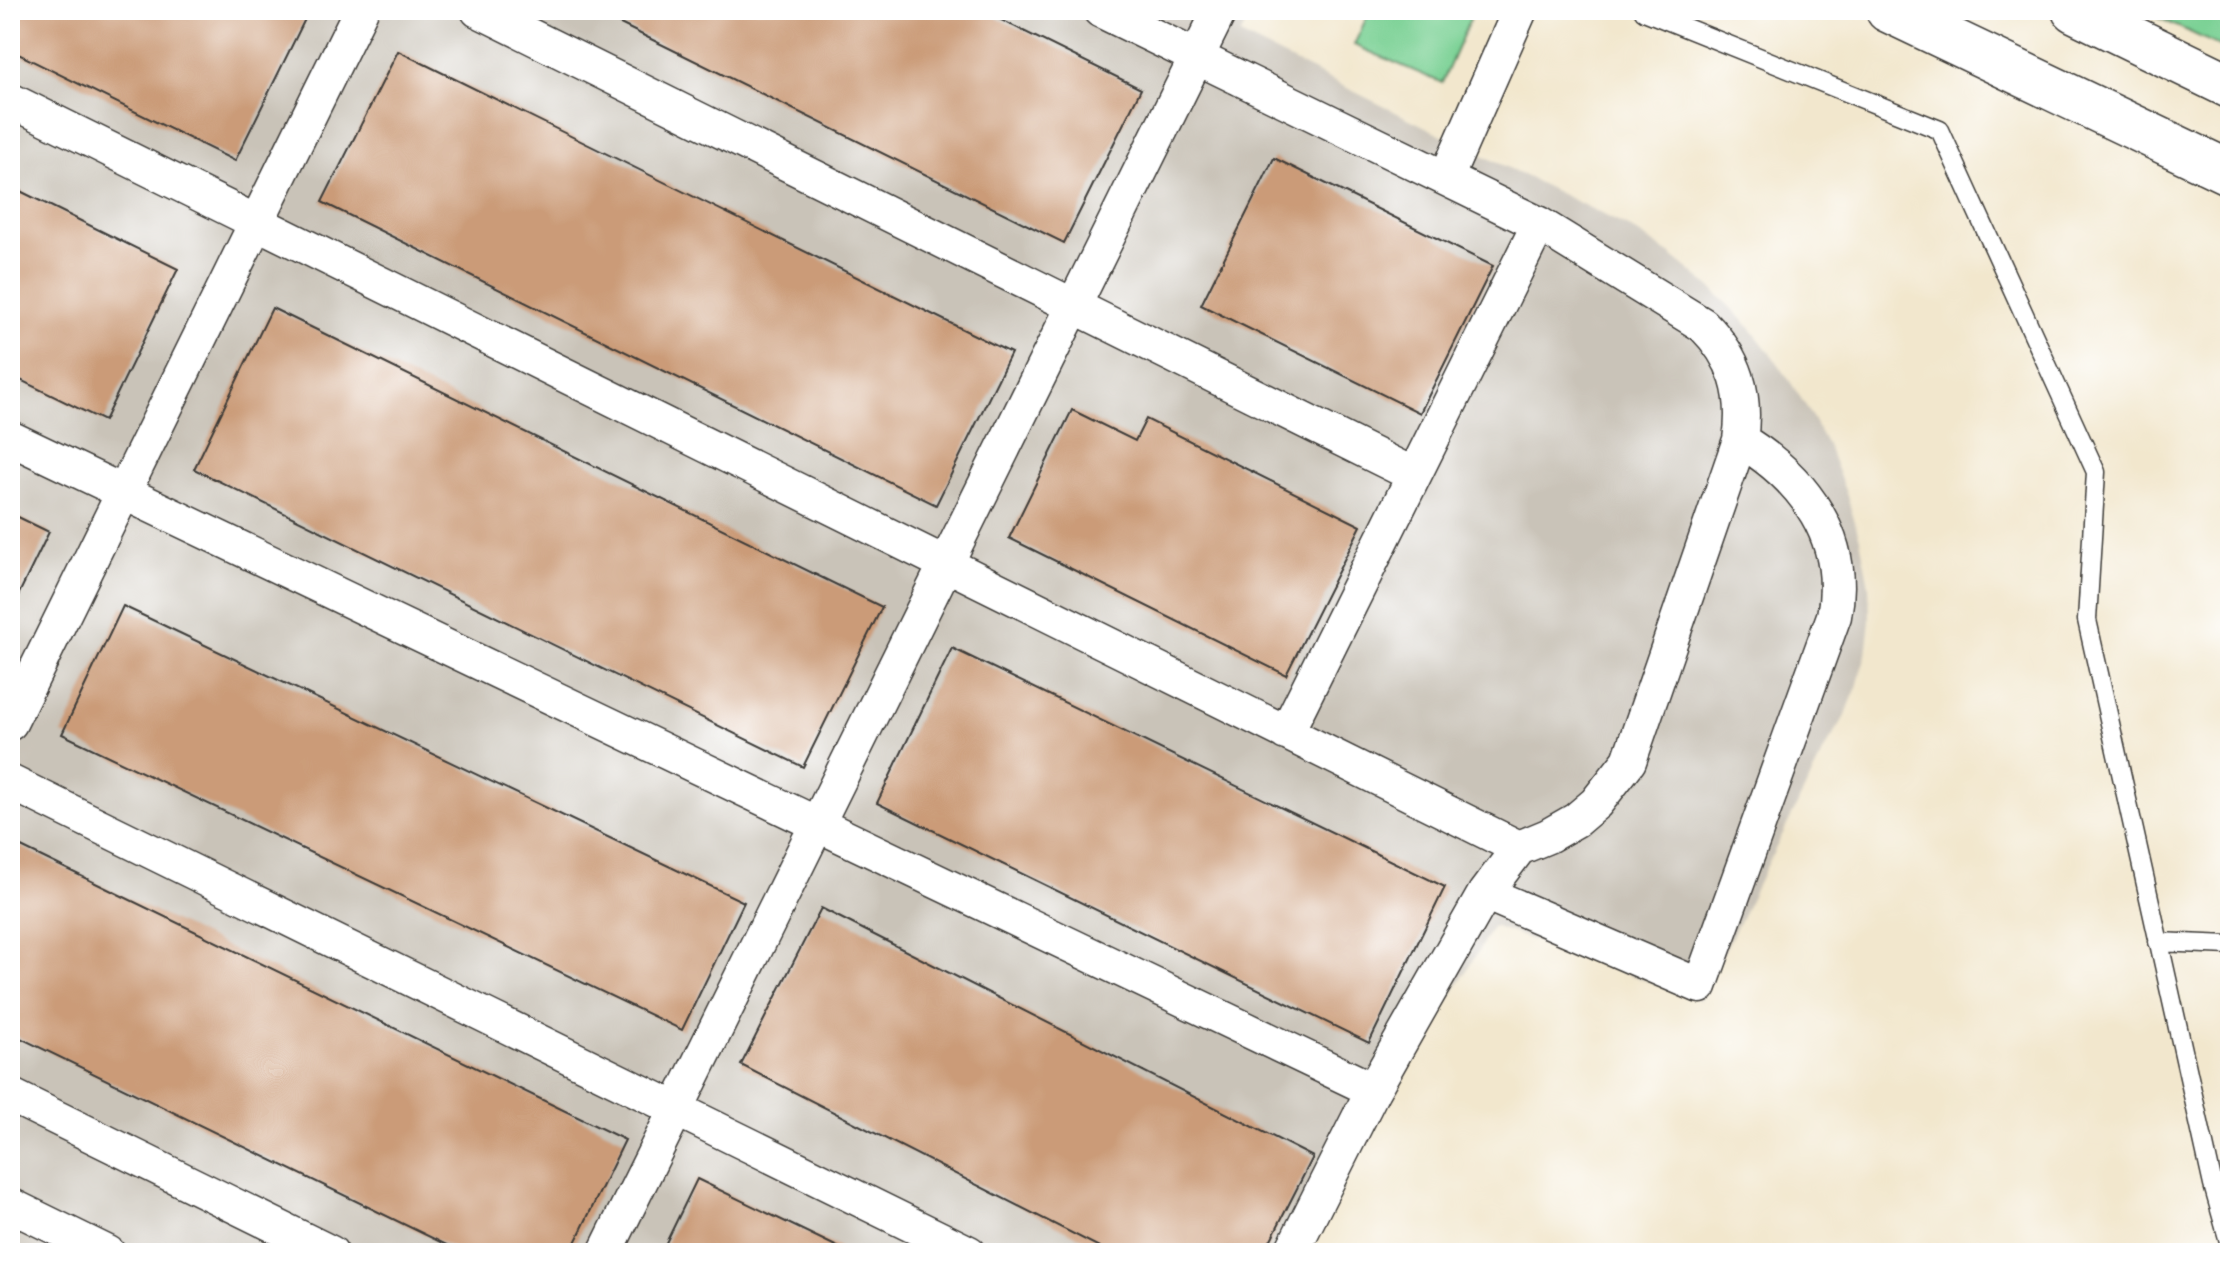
<svg xmlns="http://www.w3.org/2000/svg" width="2240" height="1263" viewBox="0 0 2240 1263" font-family="Kalam,sans-serif">
  <style>
    .industrial { fill: #c9c3b8 }
    .green { fill: #7cd195; stroke: #4c7658; stroke-width: 2 }
    .building { fill: #cb9b78 }
    .lines { fill: none; stroke-linecap: round; stroke-linejoin: round }
    .service-casing { stroke: #3c3a37; stroke-width: 21 }
    .minor-casing { stroke: #3c3a37; stroke-width: 37 }
    .tertiary-casing { stroke: #3c3a37; stroke-width: 47 }
    .service { stroke: #fff; stroke-width: 18 }
    .minor { stroke: #fff; stroke-width: 34 }
    .tertiary { stroke: #fff; stroke-width: 44 }
  </style>
  <rect width="100%" height="100%" fill="#fff"/>
  <filter id="ink" filterUnits="userSpaceOnUse"><feTurbulence type="fractalNoise" baseFrequency=".0125" numOctaves="2"/><feDisplacementMap in="SourceGraphic" scale="16" xChannelSelector="R" yChannelSelector="G"/><feConvolveMatrix kernelMatrix="1 2 1 2 8 2 1 2 1" color-interpolation-filters="sRGB"/></filter>
  <filter id="wash" filterUnits="userSpaceOnUse"><feTurbulence type="fractalNoise" baseFrequency=".006" numOctaves="4" result="noise"/><feDisplacementMap in="SourceGraphic" scale="32" xChannelSelector="R" yChannelSelector="G"/><feGaussianBlur stdDeviation="1.8" result="paint"/><feColorMatrix in="noise" values="0 0 0 0 0 0 0 0 0 0 0 0 0 0 0 0 0 1.4 0 .05"/><feComposite in="paint" operator="in"/></filter>
  <g filter="url(#wash)">
    <rect width="100%" height="100%" fill="#f2e7cd"/>
    <path class="industrial" d="M10 10H1254L1240 35 1628 227 1671 255 1712 289 1748 325 1780 366 1806 406 1829 449 1846 493 1860 539 1869 586 1870 620 1866 654 1857 687 1844 718 1826 747 1700 1000 1493 926 1373 1129 1308 1253H10Z"/>
    <path class="green" d="M1370 10H1474L1442 83 1354 45Z
      M2142 10H2230V51Z"/>
    <g id="blocks">
      <path class="building" d="M10 10H307L309 11 235 161 10 50Z
        M592 10H981L1141 89 1064 243Z
        M398 51 1011 353 936 505 322 202Z
        M1274 158 1493 266 1420 413 1201 305Z
        M10 186 178 269 104 421 10 375Z
        M272 308 882 607 803 767 194 469Z
        M1072 410 1135 441 1146 419 1361 526 1286 675 1009 538Z
        M2230 486V514L2221 511Z
        M10 513 49 532 10 612Z
        M123 606 744 902 682 1030 62 734Z
        M952 648 1445 887 1369 1043 877 803Z
        M11 842 625 1140 570 1253H463L10 1033Z
        M821 908 1313 1157 1264 1253H1111L741 1065Z
        M697 1179 850 1253H661Z"/>
    </g>
  </g>
  <g filter="url(#ink)">
    <use href="#blocks" fill-opacity="0" stroke="#3c3a37" stroke-width="2"/>
    <g class="lines">
      <defs>
        <path id="service" d="M1644 11 1940 130 2096 472 2087 620 2213 1185 2230 1245
          M2158 942 2230 945"/>
        <path id="minor" d="M478 10 1414 475
          M1100 10 1539 224 1703 325C1736 358 1747 394 1740 440L1629 761 1596 803 1576 820 1548 836 1519 848 1485 893 1373 1090 1291 1253
          M10 100 1519 848
          M1446 178 1520 10
          M10 438 1373 1090
          M10 723 361 10
          M1286 733 1539 224
          M10 782 969 1253
          M1485 893 1700 986 1834 616C1849 539 1804 478 1740 440
          M10 1095 331 1253
          M10 1205 108 1253
          M605 1253 1220 10"/>
        <path id="tertiary" d="M1888 10 2230 173
          M2074 10 2230 86"/>
      </defs>
      <use href="#service" class="service-casing"/>
      <use href="#minor" class="minor-casing"/>
      <use href="#tertiary" class="tertiary-casing"/>
      <use href="#service" class="service"/>
      <use href="#minor" class="minor"/>
      <use href="#tertiary" class="tertiary"/>
    </g>
  </g>
  <rect width="2240" height="1263" fill="none" stroke="#fff" stroke-width="40"/>
</svg>
